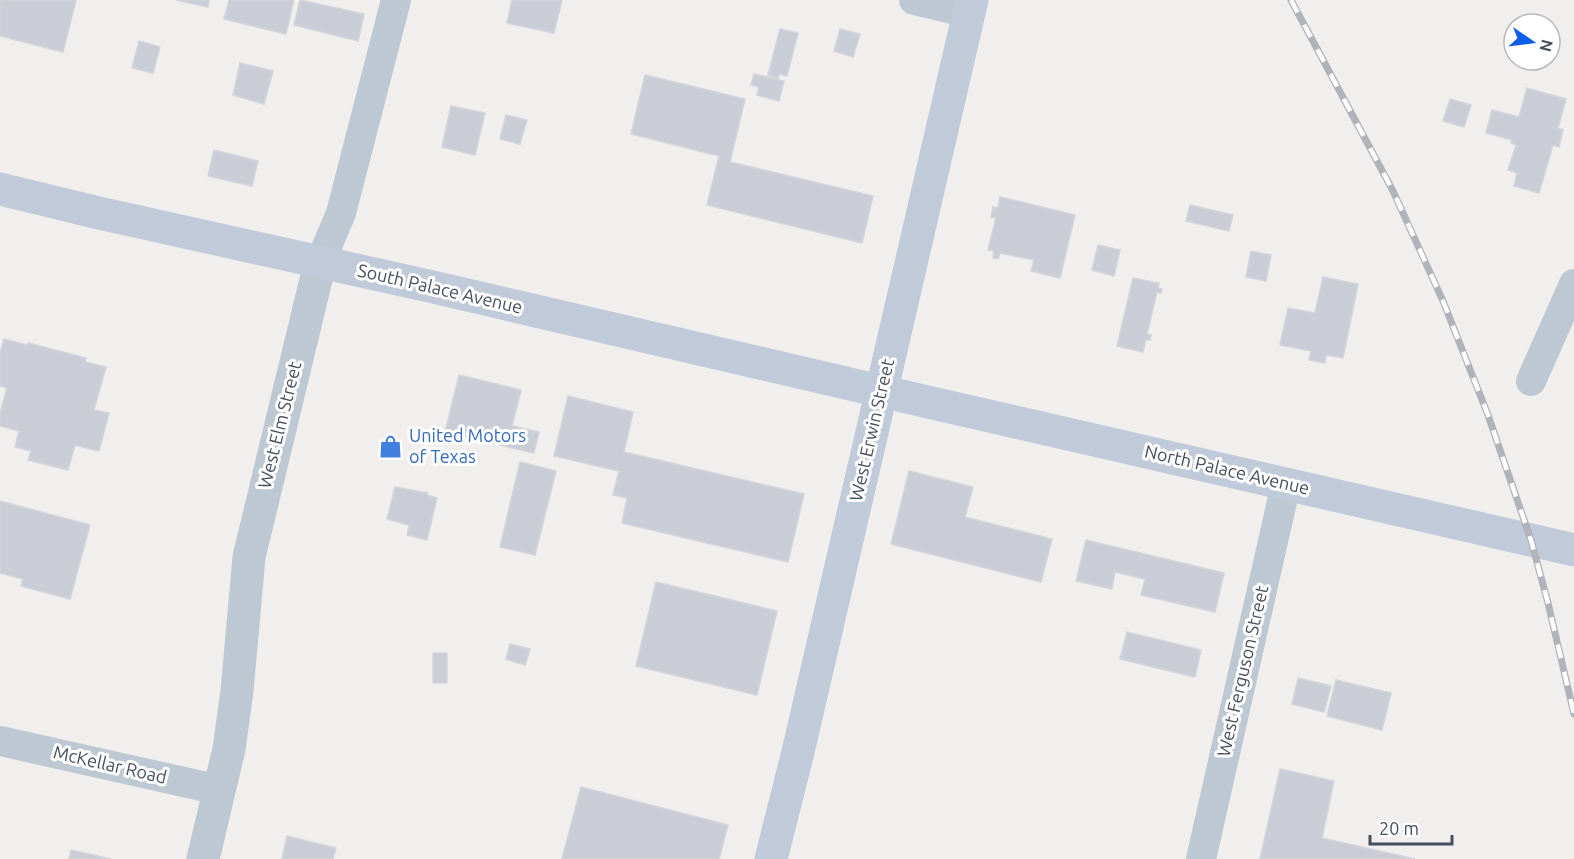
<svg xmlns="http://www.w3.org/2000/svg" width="1574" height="859" viewBox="0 0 1574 859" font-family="Ubuntu,sans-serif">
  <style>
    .building { fill: #cacdd5; stroke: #d2d4db; stroke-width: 1.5 }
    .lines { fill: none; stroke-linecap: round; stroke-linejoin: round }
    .minor { stroke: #bec8d2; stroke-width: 30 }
    .tertiary { stroke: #bec8d2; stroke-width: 33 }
    .secondary { stroke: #c0cad9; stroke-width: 33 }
    .rail-casing { stroke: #b0b3ba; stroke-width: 7 }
    .rail { stroke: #fff; stroke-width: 4.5; stroke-dasharray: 14; stroke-linecap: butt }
    .labels { text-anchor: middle; stroke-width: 6; stroke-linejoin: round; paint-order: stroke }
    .street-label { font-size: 18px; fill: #46505d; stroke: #fff }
    .shop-label { font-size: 18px; fill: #366cbe; stroke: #fff; text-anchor: start }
  </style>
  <rect width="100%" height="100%" fill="#f1efee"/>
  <path class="building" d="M0 0H76L63 52 0 36Z
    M176 0H209L208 7Z
    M229 0H294L286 34 224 19Z
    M300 0 364 14 358 41 294 25Z
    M512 0H562L554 33 507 23Z
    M780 29 798 33 787 76 779 74 778 78 768 75Z
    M840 29 860 34 853 57 834 51Z
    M139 41 160 47 153 73 132 68Z
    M240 63 273 71 264 104 233 95Z
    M754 74 784 81 779 101 757 95 759 87 751 85Z
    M645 75 745 99 730 162 873 196 862 243 707 205 719 156 631 134Z
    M1527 88 1566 99 1558 128 1563 130 1559 147 1553 145 1539 193 1514 186 1517 173 1508 170 1516 145 1511 143 1512 140 1486 133 1492 110 1519 117Z
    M1450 99 1471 105 1464 127 1443 121Z
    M451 106 485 113 475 155 442 147Z
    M506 115 527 120 520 144 500 139Z
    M214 150 258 161 252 186 208 176Z
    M1000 197 1075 215 1060 278 1031 271 1034 260 1000 253 998 259 993 258 994 251 988 250 996 218 991 217 993 207 998 208Z
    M1190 205 1233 215 1229 231 1186 221Z
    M1098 245 1120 250 1114 276 1092 270Z
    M1251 251 1271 255 1266 281 1246 277Z
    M1323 277 1358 284 1343 358 1326 355 1325 363 1309 360 1311 351 1280 345 1288 308 1315 313Z
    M1133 278 1159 283 1158 288 1162 289 1161 293 1157 292 1147 334 1151 335 1150 340 1146 339 1143 352 1117 346Z
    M4 339 27 345 28 343 86 358 85 362 106 367 94 410 109 413 99 451 75 445 68 470 28 460 31 451 15 447 19 431 0 426V413L7 388 0 386V353Z
    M459 375 521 390 512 426 539 432 534 453 445 432Z
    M568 396 633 412 624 452 804 494 788 562 622 523 627 498 613 495 619 471 554 456Z
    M520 462 556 471 535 555 500 547Z
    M909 471 973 487 965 517 1052 539 1041 582 891 544Z
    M395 487 428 493 427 495 437 498 427 540 407 535 409 525 387 519Z
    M0 501 90 525 70 599 21 586 23 579 0 573Z
    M1086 540 1224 573 1215 612 1141 595 1145 579 1115 572 1112 589 1076 581Z
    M656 582 777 611 757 695 636 666Z
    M1127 632 1201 650 1195 677 1120 659Z
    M510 644 530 649 525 665 506 659Z
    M433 653H447V683H433Z
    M1298 678 1331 686 1324 712 1292 704Z
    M1336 680 1391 693 1382 730 1327 716Z
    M1280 769 1334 781 1322 838 1415 859H1260Z
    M581 787 728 825 719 859H562Z
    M287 836 336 848 333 859H282Z
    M71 850 111 859H69Z"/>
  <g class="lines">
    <path class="minor" d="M914 0 969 13
      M320 263 341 213 396 0
      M1531 381 1574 284
      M0 741 220 790
      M1201 859 1286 484"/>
    <path class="tertiary" d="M203 859 229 749 237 691 249 557 320 263"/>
    <path class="secondary" d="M0 189 99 213 433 287 880 391 1574 550
      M771 859 798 752 972 0"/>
    <defs>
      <path id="rail" d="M1291 0 1393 191 1443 301 1488 415 1531 540 1548 603 1574 714"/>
    </defs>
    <use href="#rail" class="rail-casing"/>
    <use href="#rail" class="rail"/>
  </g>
  <defs>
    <symbol id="shop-bare" viewBox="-9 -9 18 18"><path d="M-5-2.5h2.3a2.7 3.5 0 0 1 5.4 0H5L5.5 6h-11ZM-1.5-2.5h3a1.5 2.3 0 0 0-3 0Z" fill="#3f7fe0" stroke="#fff" stroke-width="2.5" paint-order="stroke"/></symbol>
  </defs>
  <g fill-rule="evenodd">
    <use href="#shop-bare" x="374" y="430" width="33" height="33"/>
  </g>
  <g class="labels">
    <g class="street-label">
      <text transform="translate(440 289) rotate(13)" y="6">South Palace Avenue</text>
      <text transform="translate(280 425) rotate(-76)" y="6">West Elm Street</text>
      <text transform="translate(872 430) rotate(-77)" y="6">West Erwin Street</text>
      <text transform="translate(1227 470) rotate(13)" y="6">North Palace Avenue</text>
      <text transform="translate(1243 671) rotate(-77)" y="6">West Ferguson Street</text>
      <text transform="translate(110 765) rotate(13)" y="6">McKellar Road</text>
    </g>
    <g class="shop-label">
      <text x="409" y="442">United Motors<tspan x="409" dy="21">of Texas</tspan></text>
    </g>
  </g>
  <g transform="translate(1532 42) rotate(104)"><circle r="28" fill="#ffffff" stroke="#b5b9be" stroke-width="1.5"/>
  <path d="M0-4.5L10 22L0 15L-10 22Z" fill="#0e5eeb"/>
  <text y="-9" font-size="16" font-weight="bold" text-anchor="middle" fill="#46505d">N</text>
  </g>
  <path d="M1370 835v9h82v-9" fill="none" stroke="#46505d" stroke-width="3"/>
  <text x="1379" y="835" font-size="18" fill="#46505d" stroke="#ffffff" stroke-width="4.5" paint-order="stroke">20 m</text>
</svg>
